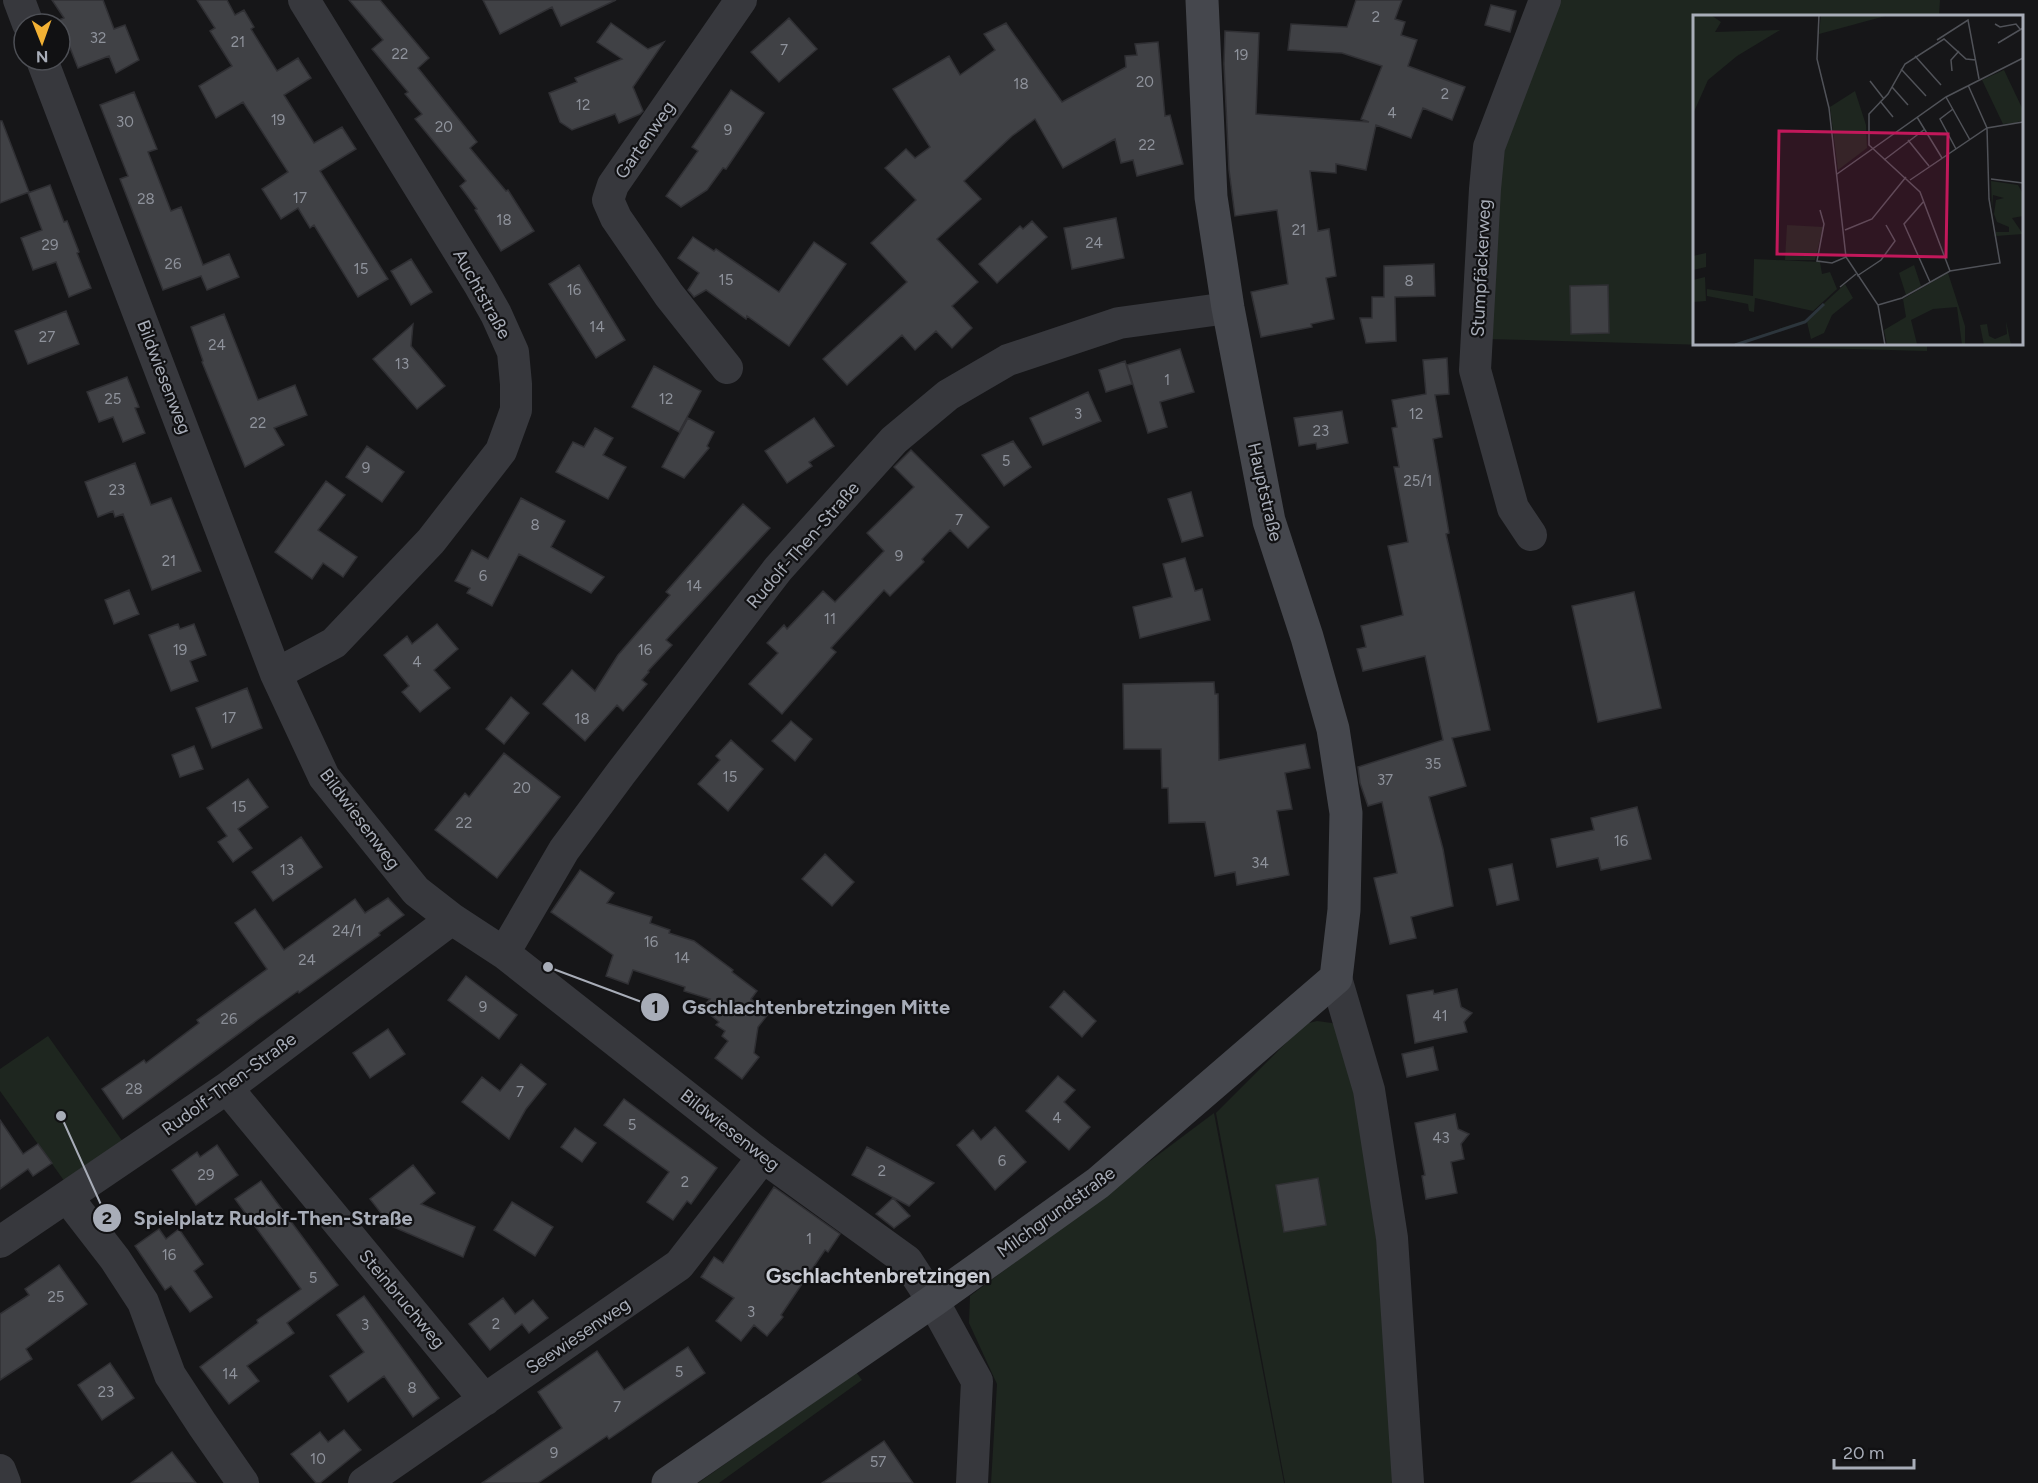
<svg xmlns="http://www.w3.org/2000/svg" width="2038" height="1483" viewBox="0 0 2038 1483" font-family="Figtree,sans-serif">
  <style>
    .green { fill: #1e261f }
    .building { fill: #404145; stroke: #303034; stroke-width: 1.5 }
    .lines { fill: none; stroke-linecap: round; stroke-linejoin: round }
    .street { stroke: #37383d; stroke-width: 32 }
    .secondary { stroke: #45474d; stroke-width: 33 }
    .labels { text-anchor: middle; stroke-width: 4.5; stroke-linejoin: round; paint-order: stroke }
    .number-label { font-size: 15px; fill: #8e929b }
    .street-label { font-size: 18px; fill: #a8adb8; stroke: #111113 }
    .quarter-label { font-size: 21px; font-weight: bold; fill: #c9ccd4; stroke: #111113 }
    .inset-river { fill: none; stroke: #2c353c; stroke-width: 3 }
    .inset-road { fill: none; stroke: #505258; stroke-width: 1.5 }
    .view { fill: #c2185b; fill-opacity: 0.15; stroke: #c2185b; stroke-width: 3 }
    .inset-edge { fill: none; stroke: #a8adb8; stroke-width: 3 }
    .leader { fill: none; stroke: #a8adb8; stroke-width: 2 }
    .callout-dot { fill: #a8adb8; stroke: #111113; stroke-width: 2 }
    .mark-label { font-size: 18px; text-anchor: middle; font-weight: bold; fill: #111 }
    .callout-label { font-size: 20px; text-anchor: middle; font-weight: bold; fill: #a8adb8; stroke: #111113; stroke-width: 4.5; stroke-linejoin: round; paint-order: stroke }
  </style>
  <rect width="100%" height="100%" fill="#161618"/>
  <path class="green" d="M1554 0H1940L1939 16H1694V344H1927V351L1486 339 1499 146Z
    M1317 1021 1332 1023 1343 1033 1357 1108 1376 1237 1396 1483H1285L1216 1113 1305 1024Z
    M48 1036 123 1142 65 1182 0 1091V1069Z
    M1214 1113 1284 1483H991L997 1384 969 1323 970 1296Z
    M856 1372 862 1380 719 1483H698Z"/>
  <path class="building" d="M52 0H103L114 29 125 25 139 60 116 73 109 56 78 68 59 20 64 18Z
    M197 0H227L235 15 244 10 254 27 251 29 277 71 298 58 311 78 284 95 314 143 342 127 356 149 320 171 388 279 358 297 314 225 310 228 298 208 281 219 262 189 288 172 243 102 216 118 199 86 232 66 210 31 215 28Z
    M349 0H380L429 58 418 68 477 142 470 148 506 191 508 190 534 231 501 251 475 210 477 209 460 186 466 181 415 119 422 114 405 94 408 92 372 49 383 40Z
    M483 0H616L561 26 552 7 500 34Z
    M1356 0H1402L1395 19 1405 22 1401 35 1417 40 1408 66 1465 87 1452 120 1423 108 1411 138 1376 125 1366 170 1336 164V173L1310 171 1318 231 1329 229 1332 249 1336 276 1326 278 1334 319 1311 324 1312 327 1261 337 1251 292 1288 284 1277 210 1235 216 1229 170 1224 64 1225 31 1259 33 1256 114 1369 122 1361 119 1382 66 1342 53 1288 50 1291 24 1347 27Z
    M1491 5 1516 11 1510 32 1485 25Z
    M789 18 817 49 779 82 751 52Z
    M611 23 648 49 664 42 633 87 643 111 640 114 619 123 615 114 572 130 560 122 549 93 577 82 575 78 622 59 597 42Z
    M1006 23 1062 102 1126 67 1125 56 1137 55 1135 44 1158 42 1165 116 1170 115 1183 164 1137 176 1133 160 1121 163 1115 139 1063 168 1035 119 1012 136 964 181 981 199 937 239 978 282 952 306 972 328 952 348 936 331 915 350 902 335 847 385 823 359 907 282 871 243 916 200 885 168 906 149 915 158 930 147 893 89 949 56 960 75 995 50 984 34Z
    M731 90 764 113 726 169 723 168 707 190 681 207 666 196 698 151 692 147Z
    M134 92 157 149 148 152 171 211 181 207 203 265 229 254 239 277 207 290 201 276 163 290 120 179 128 176 100 105Z
    M0 121H2L29 192 0 203Z
    M50 185 64 222 67 221 79 252 77 253 91 288 69 297 56 262 33 270 21 238 42 230 28 193Z
    M1116 218 1124 258 1072 269 1064 228Z
    M1032 221 1047 237 997 283 979 264 1020 226 1023 229Z
    M693 237 714 251 716 249 779 292 814 242 846 264 789 346 747 316 746 319 706 290 694 297 688 290 699 273 678 258Z
    M411 259 432 292 411 305 391 271Z
    M1434 264 1435 296 1395 297 1396 341 1366 343 1360 318H1372V297H1384V266Z
    M579 265 625 340 596 358 549 284Z
    M1608 285 1609 333 1571 334 1570 286Z
    M66 311 79 344 28 364 15 331Z
    M224 314 258 400 295 385 307 415 274 428 284 445 245 467 202 362 203 361 191 327Z
    M413 324 411 346 445 386 417 409 373 359Z
    M1180 349 1194 392 1160 402 1167 427 1148 433 1127 365Z
    M1447 358 1449 394 1435 395 1442 437 1433 439 1449 533 1446 534 1490 730 1452 738 1466 786 1429 797 1443 849 1453 906 1411 917 1416 938 1390 944 1374 878 1397 873 1382 802 1368 806 1360 783 1358 767 1443 740 1425 656 1363 671 1357 649 1366 647 1361 626 1403 615 1388 546 1408 542 1394 467H1399L1392 428 1397 427 1392 400 1426 394 1423 360Z
    M1125 361 1132 384 1106 392 1099 370Z
    M654 366 701 391 679 432 632 407Z
    M127 377 139 407 135 408 145 433 123 442 113 417 99 422 87 392Z
    M1088 392 1101 421 1043 445 1030 418Z
    M1342 411 1348 443 1317 449 1316 443 1299 446 1294 418Z
    M688 418 714 432 707 446 709 448 684 478 662 467Z
    M814 418 834 446 809 462 812 466 787 483 765 451Z
    M595 428 613 438 603 455 626 467 608 499 556 472 573 442 584 447Z
    M1013 441 1031 467 1004 486 982 455Z
    M367 446 404 472 382 502 346 477Z
    M911 450 989 527 968 548 950 530 922 559 924 562 890 596 884 590 831 648 836 652 782 714 749 684 778 653 767 643 784 625 787 629 823 591 835 602 884 551 867 533 914 487 894 467Z
    M135 463 151 505 171 498 201 571 152 590 123 514 115 517 113 511 98 517 85 482Z
    M326 481 345 495 318 530 357 557 343 577 323 563 312 579 275 552Z
    M1191 492 1203 536 1182 542 1168 499Z
    M521 498 565 521 551 547 604 577 591 593 519 554 492 606 467 593 470 588 455 581 472 550 488 559Z
    M743 504 770 528 666 640 672 645 648 671 649 672 642 680 647 684 623 711 617 705 585 741 543 704 572 670 595 691 618 655 670 595 666 592Z
    M1185 558 1195 591 1202 589 1210 620 1140 638 1133 607 1172 597 1163 564Z
    M129 590 139 614 114 624 105 600Z
    M1634 592 1661 708 1598 722 1572 606Z
    M178 624 180 629 194 624 206 655 190 661 198 681 171 691 149 635Z
    M437 624 458 649 434 670 450 688 420 712 402 692 409 686 384 655 407 636 412 644Z
    M1214 682 1215 694H1218L1219 760 1305 744 1310 768 1285 773 1292 809 1277 811 1289 875 1237 885 1235 872 1215 876 1205 822 1169 823 1168 788H1162L1161 749H1124L1123 684Z
    M247 688 262 728 212 748 196 708Z
    M511 697 529 713 504 744 486 729Z
    M791 721 812 739 795 761 772 741Z
    M731 740 763 769 728 811 698 784 720 760 716 756Z
    M194 746 203 769 180 777 172 755Z
    M504 753 560 797 497 878 435 830 465 793 469 797Z
    M248 779 268 807 238 829 252 848 233 862 218 842 227 836 207 808Z
    M1637 807 1651 859 1601 870 1598 858 1557 867 1551 839 1594 830 1591 818Z
    M301 837 322 867 273 901 252 872Z
    M825 854 854 882 832 906 802 879Z
    M1512 864 1519 900 1497 905 1489 869Z
    M580 870 614 893 607 903 652 917 650 923 670 930 669 933 694 941 733 970 732 972 757 991 751 999 769 1013 758 1027 754 1053 759 1057 742 1079 715 1058 728 1041 722 1036 725 1031 716 1025 719 1022 702 1008 710 999 684 991 685 987 633 970 628 984 606 976 613 955 551 912Z
    M388 898 404 915 379 933 380 935 299 993 298 991 260 1018 123 1119 102 1089 144 1060 146 1063 199 1023 197 1020 267 969 235 923 255 909 284 950 355 899 365 913Z
    M466 976 517 1015 499 1039 448 1000Z
    M1457 989 1461 1007 1472 1013 1464 1022 1467 1032 1415 1043 1407 995 1433 990 1434 994Z
    M1064 991 1096 1021 1082 1037 1050 1007Z
    M388 1029 405 1054 370 1078 353 1053Z
    M1433 1047 1438 1070 1407 1077 1402 1054Z
    M521 1064 546 1084 526 1109 509 1139 462 1102 482 1077 500 1091Z
    M1058 1076 1075 1090 1064 1102 1090 1127 1069 1150 1026 1111Z
    M624 1099 717 1168 691 1204 687 1201 673 1220 647 1202 669 1172 604 1125Z
    M1455 1114 1458 1129 1469 1134 1461 1144 1464 1159 1451 1162 1457 1193 1426 1199 1422 1176 1425 1175 1415 1123Z
    M0 1120 23 1154 38 1144 52 1163 33 1176 28 1169 0 1189Z
    M995 1127 1026 1162 995 1190 957 1145 973 1130 981 1140Z
    M575 1128 596 1143 582 1162 561 1147Z
    M217 1145 238 1175 196 1205 172 1170 197 1152 200 1157Z
    M867 1147 934 1183 909 1206 852 1175Z
    M413 1165 435 1193 421 1204 475 1227 463 1257 391 1226 370 1199Z
    M1318 1178 1326 1225 1284 1232 1276 1185Z
    M261 1181 338 1285 287 1323 294 1333 247 1366 259 1381 229 1404 200 1367 258 1323 257 1320 301 1289 235 1199Z
    M774 1187 840 1234 828 1252 825 1250 781 1315 783 1317 767 1336 754 1325 741 1341 716 1321 734 1298 701 1277 714 1257 723 1263Z
    M893 1198 910 1216 894 1228 876 1214Z
    M512 1202 553 1227 535 1256 494 1230Z
    M159 1229 166 1239 179 1229 203 1264 194 1271 212 1297 190 1312 171 1286 165 1290 135 1246Z
    M59 1265 87 1304 26 1349 32 1359 0 1380V1314L29 1295 25 1289Z
    M364 1296 439 1398 413 1417 384 1376 348 1402 330 1376 364 1352 337 1315Z
    M503 1298 515 1314 533 1300 548 1318 529 1333 522 1324 490 1350 469 1324Z
    M688 1347 705 1373 609 1439 607 1436 538 1483H482L562 1428 538 1392 597 1351 624 1390Z
    M110 1363 134 1398 102 1420 78 1385Z
    M344 1430 361 1450 320 1483H316L291 1454 320 1432 328 1442Z
    M884 1441 913 1483H822Z
    M172 1452 196 1483H131Z"/>
  <g class="lines">
    <path class="street" d="M19 0 28 24
      M42 60 276 674 324 777 416 891 452 919 504 953 763 1157 907 1261 933 1301 977 1381 972 1483
      M727 368 669 295 616 218 608 200 613 185 741 0
      M1531 535 1513 508 1475 370 1485 189 1489 147 1545 0
      M276 674 334 643 431 541 501 451 516 410V384L513 352 496 314 479 284 304 0
      M504 953 564 850 621 773 778 569 894 440 948 395 1008 360 1119 323 1228 308
      M1336 978 1369 1090 1392 1238 1408 1483
      M227 1088 485 1400
      M67 1197 115 1259 143 1302 170 1375 202 1424 243 1483
      M0 1242 227 1088 452 919
      M0 1470 5 1483
      M364 1483 679 1265 763 1157"/>
    <path class="secondary" d="M668 1483 933 1301 1098 1183 1336 978 1344 910 1346 813 1333 729 1307 637 1269 521 1228 308 1211 197 1202 0"/>
  </g>
  <g class="labels">
    <g class="number-label">
      <text x="1376" y="22">2</text>
      <text x="98" y="43">32</text>
      <text x="238" y="47">21</text>
      <text x="784" y="55">7</text>
      <text x="400" y="59">22</text>
      <text x="1241" y="60">19</text>
      <text x="1145" y="87">20</text>
      <text x="1021" y="89">18</text>
      <text x="1445" y="99">2</text>
      <text x="583" y="110">12</text>
      <text x="1392" y="118">4</text>
      <text x="278" y="125">19</text>
      <text x="125" y="127">30</text>
      <text x="444" y="132">20</text>
      <text x="728" y="135">9</text>
      <text x="1147" y="150">22</text>
      <text x="300" y="203">17</text>
      <text x="146" y="204">28</text>
      <text x="504" y="225">18</text>
      <text x="1299" y="235">21</text>
      <text x="1094" y="248">24</text>
      <text x="50" y="250">29</text>
      <text x="173" y="269">26</text>
      <text x="361" y="274">15</text>
      <text x="726" y="285">15</text>
      <text x="1409" y="286">8</text>
      <text x="574" y="295">16</text>
      <text x="597" y="332">14</text>
      <text x="47" y="342">27</text>
      <text x="217" y="350">24</text>
      <text x="402" y="369">13</text>
      <text x="1167" y="385">1</text>
      <text x="113" y="404">25</text>
      <text x="666" y="404">12</text>
      <text x="1078" y="419">3</text>
      <text x="1416" y="419">12</text>
      <text x="258" y="428">22</text>
      <text x="1321" y="436">23</text>
      <text x="1006" y="466">5</text>
      <text x="366" y="473">9</text>
      <text x="1418" y="486">25/1</text>
      <text x="117" y="495">23</text>
      <text x="959" y="525">7</text>
      <text x="535" y="530">8</text>
      <text x="899" y="561">9</text>
      <text x="169" y="566">21</text>
      <text x="483" y="581">6</text>
      <text x="694" y="591">14</text>
      <text x="830" y="624">11</text>
      <text x="180" y="655">19</text>
      <text x="645" y="655">16</text>
      <text x="417" y="667">4</text>
      <text x="229" y="723">17</text>
      <text x="582" y="724">18</text>
      <text x="1433" y="769">35</text>
      <text x="730" y="782">15</text>
      <text x="1385" y="785">37</text>
      <text x="522" y="793">20</text>
      <text x="239" y="812">15</text>
      <text x="464" y="828">22</text>
      <text x="1621" y="846">16</text>
      <text x="1260" y="868">34</text>
      <text x="287" y="875">13</text>
      <text x="347" y="936">24/1</text>
      <text x="651" y="947">16</text>
      <text x="682" y="963">14</text>
      <text x="307" y="965">24</text>
      <text x="483" y="1012">9</text>
      <text x="1440" y="1021">41</text>
      <text x="229" y="1024">26</text>
      <text x="134" y="1094">28</text>
      <text x="520" y="1097">7</text>
      <text x="1057" y="1123">4</text>
      <text x="632" y="1130">5</text>
      <text x="1441" y="1143">43</text>
      <text x="1002" y="1166">6</text>
      <text x="882" y="1176">2</text>
      <text x="206" y="1180">29</text>
      <text x="685" y="1187">2</text>
      <text x="809" y="1244">1</text>
      <text x="169" y="1260">16</text>
      <text x="313" y="1283">5</text>
      <text x="56" y="1302">25</text>
      <text x="751" y="1317">3</text>
      <text x="496" y="1329">2</text>
      <text x="365" y="1330">3</text>
      <text x="679" y="1377">5</text>
      <text x="230" y="1379">14</text>
      <text x="412" y="1393">8</text>
      <text x="106" y="1397">23</text>
      <text x="617" y="1412">7</text>
      <text x="554" y="1458">9</text>
      <text x="318" y="1464">10</text>
      <text x="878" y="1467">57</text>
    </g>
    <g class="street-label">
      <text transform="translate(645 140) rotate(-55)" y="6">Gartenweg</text>
      <text transform="translate(1481 268) rotate(-87)" y="6">Stumpfäckerweg</text>
      <text transform="translate(482 294) rotate(61)" y="6">Auchtstraße</text>
      <text transform="translate(164 377) rotate(69)" y="6">Bildwiesenweg</text>
      <text transform="translate(1265 492) rotate(77)" y="6">Hauptstraße</text>
      <text transform="translate(803 545) rotate(-49)" y="6">Rudolf-Then-Straße</text>
      <text transform="translate(360 819) rotate(53)" y="6">Bildwiesenweg</text>
      <text transform="translate(229 1084) rotate(-36)" y="6">Rudolf-Then-Straße</text>
      <text transform="translate(730 1130) rotate(38)" y="6">Bildwiesenweg</text>
      <text transform="translate(1056 1212) rotate(-36)" y="6">Milchgrundstraße</text>
      <text transform="translate(402 1299) rotate(50)" y="6">Steinbruchweg</text>
      <text transform="translate(578 1336) rotate(-34)" y="6">Seewiesenweg</text>
    </g>
    <g class="quarter-label">
      <text x="878" y="1283">Gschlachtenbretzingen</text>
    </g>
  </g>
  <g transform="translate(1693 15)">
    <rect width="330" height="330" fill="#161618"/>
    <path d="M0 0H18L28 7 22 17 87 15 44 41 15 65 0 99ZM128 0H196L126 19ZM311 55 330 95V105L322 108 310 109 289 65ZM162 76 173 110 174 133 145 155 137 92ZM298 166 325 170 330 179V201L319 203 330 219 303 221V217H316V212L304 207 301 199 303 185 311 183 300 180 299 194ZM94 210 130 212 122 245H92ZM13 238V252L0 255V241ZM61 244 127 247 129 259 137 257 144 274 120 296 62 283 61 297 56 296 55 289 14 281V274L60 281ZM221 250 228 271 213 280 206 258ZM255 258 272 311V330H269L264 292 240 294 218 305 224 329 194 330 191 315 213 302 210 284ZM12 262 13 286 0 287V265ZM152 269 160 283 139 300 131 318 118 324 114 307 38 330 113 305ZM313 306 318 330H291L287 310 294 309 296 321 302 324 314 319Z" fill="#1e261f"/>
    <path class="inset-river" d="M42 330 112 307 131 289"/>
    <path class="inset-road" d="M126 0 124 44 136 93 153 242 185 290 192 330M302 9 307 12 323 9 327 14M244 25 275 5 286 64M305 28 330 13M222 41 248 70M208 54 233 81M259 56 258 45 266 36M177 66 191 84M199 72 215 90M253 82 277 125M187 86 200 102M260 94 247 104 263 134M224 102 249 143M215 125 236 151M191 145 232 114M144 159 253 82 330 43M298 164 330 168M217 165 294 113 330 107M231 186 211 209 237 267M127 195 131 209 124 246 139 248 153 242M152 215 179 204 213 162M257 256 227 177 176 130V99L195 79 212 49 251 24 273 44 283 45M164 261 188 245 202 226 193 210M147 272 163 259M185 290 209 283 257 256 307 248 296 184 294 113 275 70"/>
    <path class="view" d="M86 116 255 119 253 242 84 239Z"/>
    <rect width="330" height="330" class="inset-edge"/>
  </g>
  <path class="leader" d="M548 967L655 1007M61 1116L107 1218"/>
  <g class="callout-dot">
    <circle cx="548" cy="967" r="6"/>
    <circle cx="61" cy="1116" r="6"/>
    <circle cx="655" cy="1007" r="15"/>
    <circle cx="107" cy="1218" r="15"/>
  </g>
  <g class="mark-label">
    <text x="655" y="1013">1</text>
    <text x="107" y="1224">2</text>
  </g>
  <g class="callout-label">
    <text x="816" y="1014">Gschlachtenbretzingen Mitte</text>
    <text x="273" y="1225">Spielplatz Rudolf-Then-Straße</text>
  </g>
  <g transform="translate(42 42) rotate(179)"><circle r="28" fill="#111113" stroke="#4d4f55" stroke-width="1.5"/>
  <path d="M0-4.5L10 22L0 15L-10 22Z" fill="#f2b134"/>
  <text y="-9" font-size="16" font-weight="bold" text-anchor="middle" fill="#a8adb8">N</text>
  </g>
  <path d="M1834 1459v9h80v-9" fill="none" stroke="#a8adb8" stroke-width="3"/>
  <text x="1843" y="1459" font-size="18" fill="#a8adb8" stroke="#111113" stroke-width="4.5" paint-order="stroke">20 m</text>
</svg>
